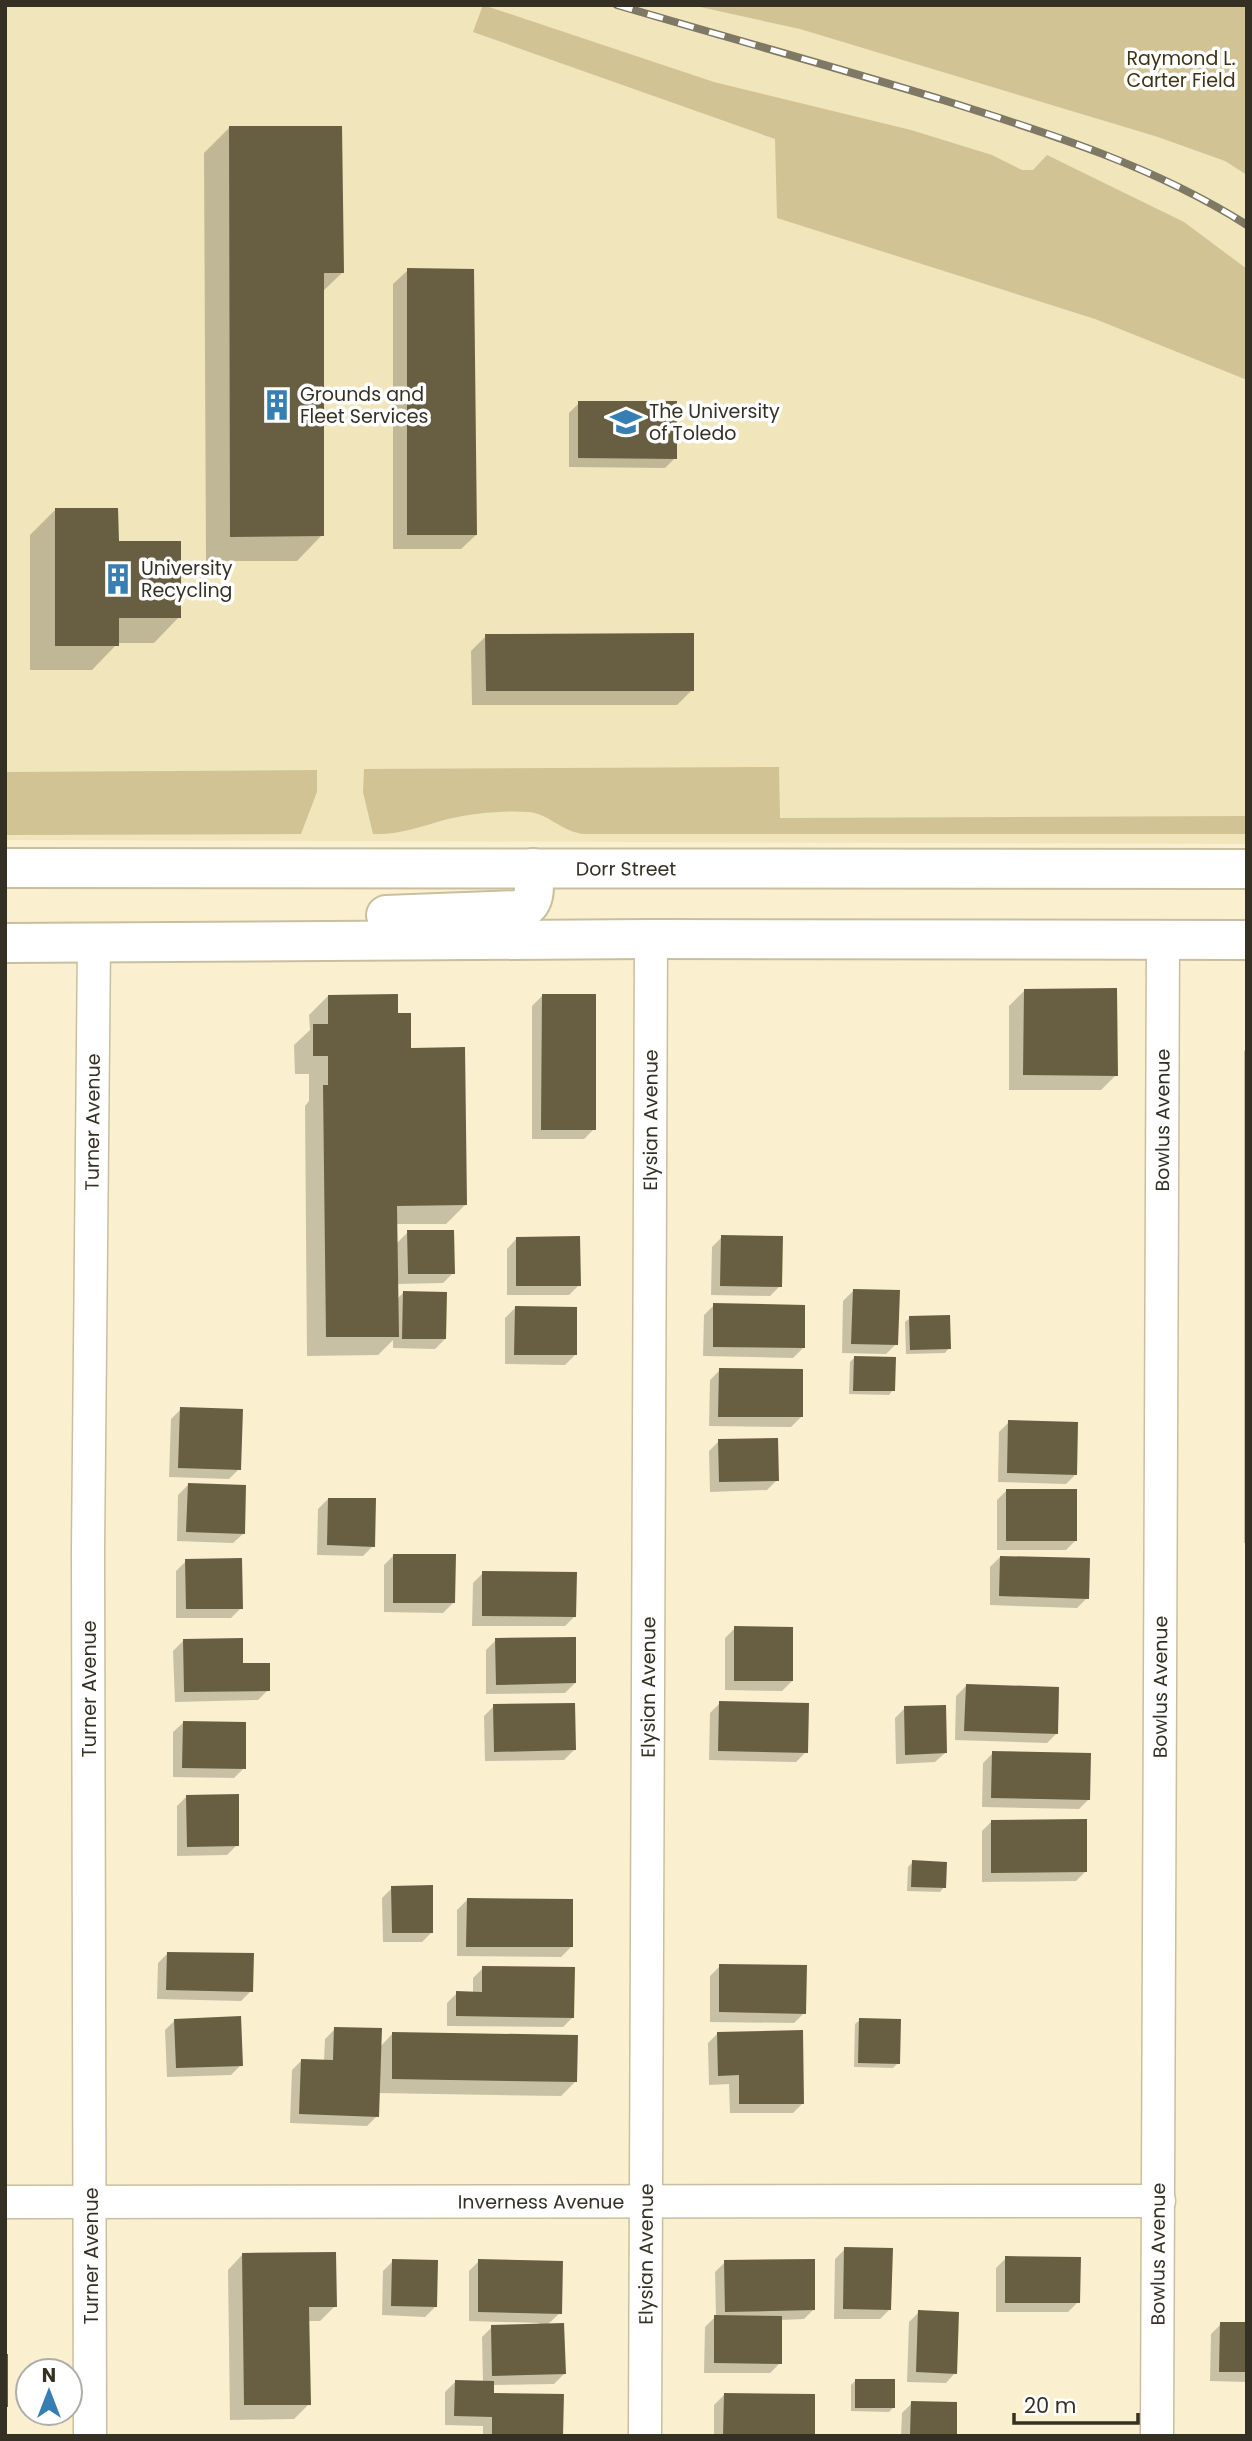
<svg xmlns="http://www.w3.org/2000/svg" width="1252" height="2441" viewBox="0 0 1252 2441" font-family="Poppins,sans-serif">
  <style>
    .built { fill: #f1e5bc }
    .green { fill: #d1c394 }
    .shadow { fill: #0003 }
    .building { fill: #685f42 }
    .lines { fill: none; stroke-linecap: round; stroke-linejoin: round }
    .street-casing { stroke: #c9bf9f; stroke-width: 35 }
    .secondary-casing { stroke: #c9bf9f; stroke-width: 42 }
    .street { stroke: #fff; stroke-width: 32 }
    .secondary { stroke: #fff; stroke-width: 38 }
    .rail-casing { stroke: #7e7864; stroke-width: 8 }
    .rail { stroke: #fff; stroke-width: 5; stroke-dasharray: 16; stroke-linecap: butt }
    .labels { text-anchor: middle; stroke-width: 7; stroke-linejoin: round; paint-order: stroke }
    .park-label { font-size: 19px; fill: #3d3413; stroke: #fff }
    .poi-label { font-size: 19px; fill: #343124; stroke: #fff; text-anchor: start }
    .street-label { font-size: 19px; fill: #343124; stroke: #fff }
  </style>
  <rect width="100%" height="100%" fill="#faf0cf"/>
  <path class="built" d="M5 5H1247V844L5 840Z"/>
  <path class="green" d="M483 5 714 82 911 130 992 155 1022 170H1033L1047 155 1184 222 1247 269V380L1095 319 777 218 775 139 473 32Z
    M691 5H1247V175L1225 161 1158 137 800 29Z
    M779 767 780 818 1247 816V834H584C562 832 549 814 529 812 503 810 473 813 448 819 422 826 400 835 373 834L363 792 364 769Z
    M317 770V792L301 834 5 835V772Z"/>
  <path class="shadow" d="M229 128 342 273 322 292V535L297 561H206L204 153Z
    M408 270 476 535 461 549H393V284Z
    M579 403 675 458 665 468 569 467V413Z
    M56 509 117 542 179 617 154 643H118L92 670H30V535Z
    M486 636 692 690 677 705H472L471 651Z
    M1024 991 1116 1075 1101 1090H1009V1006Z
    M328 996 396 1014 465 1205 446 1224H396V1244L408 1232 453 1273 443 1283 396 1284V1300L403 1293 445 1339 435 1349 393 1348V1340L378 1355 307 1356 305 1106 309 1101V1074H295L294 1045 310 1030 309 1015Z
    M542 996 594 1129 584 1139H532V1006Z
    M5 1045H6L5 1153Z
    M1247 1048V1543H1244V1051Z
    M722 1237 780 1286 770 1296 711 1295 712 1247Z
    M516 1239 579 1285 569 1295H507V1249Z
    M853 1291 896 1344 886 1354 842 1353 843 1301Z
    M714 1305 803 1348 793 1358 703 1356 704 1315Z
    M515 1308 575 1355 565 1365 505 1364V1318Z
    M910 1318 949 1348 945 1353 906 1354 905 1322Z
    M854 1358 893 1390 889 1395 849 1394 850 1362Z
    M720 1370 801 1417 791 1427 709 1426 710 1380Z
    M181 1409 239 1469 229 1479 169 1477 171 1419Z
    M1009 1422 1076 1474 1066 1484 998 1482 999 1432Z
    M719 1441 777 1480 767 1490 710 1492 709 1451Z
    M188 1485 243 1534 233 1543 177 1541 178 1495Z
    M1007 1490 1076 1540 1066 1550H997V1500Z
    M328 1499 373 1546 363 1556 317 1555 318 1509Z
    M394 1555 453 1603 443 1613 384 1612V1565Z
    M1000 1557 1087 1598 1077 1608 990 1605V1567Z
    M186 1561 241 1608 231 1618H176V1571Z
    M483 1573 575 1616 565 1626H472L473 1583Z
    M735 1628 792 1681 782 1691 725 1690V1638Z
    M496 1640 575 1683 565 1693 486 1694V1650Z
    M183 1641 268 1690 258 1700 175 1702 173 1651Z
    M966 1686 1057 1733 1047 1743 955 1740 956 1696Z
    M720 1703 806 1752 796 1762 709 1760 710 1713Z
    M494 1706 574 1750 564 1760 485 1761 484 1716Z
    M905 1708 945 1753 935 1762 896 1764 895 1718Z
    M183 1723 244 1768 234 1778 173 1777V1732Z
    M993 1753 1089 1799 1079 1809 982 1807 983 1763Z
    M187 1796 237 1845 227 1855 177 1856V1806Z
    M992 1821 1086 1871 1076 1881 982 1882V1831Z
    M913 1862 944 1887 940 1892 907 1891 908 1867Z
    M392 1888 432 1932 422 1942H383L382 1898Z
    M467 1900 571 1947 561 1957 457 1956V1910Z
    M168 1953 251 1991 241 2001 157 1999 158 1963Z
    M720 1966 804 2013 794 2023 710 2022V1976Z
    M483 1968 573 2017 563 2027 447 2026V2003L457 1993H473V1978Z
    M175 2020 241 2065 231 2075 167 2077 165 2030Z
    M860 2020 898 2063 893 2068 854 2067 855 2024Z
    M335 2029 380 2047 393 2033 576 2081 561 2096 378 2093 377 2116 367 2126 290 2123 292 2070 302 2060 324 2061 325 2039Z
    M718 2033 803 2103 793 2113H730L729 2084 709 2085 708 2043Z
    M845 2249 890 2309 880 2319H834L835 2259Z
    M242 2255 335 2306 320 2321H307L309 2404 294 2419 230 2420 228 2270Z
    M1006 2258 1078 2302 1068 2312H996V2268Z
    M393 2261 435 2307 425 2317 382 2315 383 2271Z
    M479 2261 560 2313 547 2325 564 2374 554 2384 493 2385V2395L562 2436H483V2426L445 2425V2392L455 2382H483L482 2337 492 2327 539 2326V2323L469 2321V2271Z
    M725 2262 814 2309 804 2319 780 2320V2363L770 2373H704L705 2327 716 2316 715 2272Z
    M919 2312 955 2373 946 2383 907 2382 909 2322Z
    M1221 2324H1247V2382L1210 2381 1211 2334Z
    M856 2380 893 2408 889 2412 851 2411V2385Z
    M724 2395 813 2436H714V2405Z
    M912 2403 955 2436H901L902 2413Z"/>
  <path class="building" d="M229 126H342L344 273H324V536L230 537Z
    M407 268 474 269 477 535H407Z
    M578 401H677V459L578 458Z
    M55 508H118L119 541H181V618H119V646H55Z
    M694 633V691H486L485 634Z
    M1117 988 1118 1076 1023 1075 1024 989Z
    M398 994V1013H411V1048L465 1047 467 1205 397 1206 399 1337H326L323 1085H328V1056H313V1024H328V995Z
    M542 994H596V1130H541Z
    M407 1230H454L455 1274H408Z
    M721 1235 783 1236 782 1287 720 1286Z
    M580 1236 581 1286H516V1237Z
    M853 1289 900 1290 898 1345 851 1344Z
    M403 1291 447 1292 446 1339H402Z
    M713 1303 805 1305V1348L713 1347Z
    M515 1306 577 1307V1355H514Z
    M950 1315 951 1349 910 1350 909 1316Z
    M854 1356 896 1357 895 1391H853Z
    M719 1368 803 1369V1417H718Z
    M180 1407 243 1409 241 1470 178 1468Z
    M1008 1420 1078 1422 1077 1475 1007 1473Z
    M778 1438 779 1481 719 1482 718 1439Z
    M188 1483 246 1485 245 1534 186 1532Z
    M1006 1489H1077V1541H1006Z
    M328 1498H376L375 1547 327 1545Z
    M393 1554H456L455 1603H393Z
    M1000 1556 1090 1558 1089 1599 999 1596Z
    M242 1558 243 1609H186L185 1559Z
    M482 1571 577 1572 576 1617 482 1616Z
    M734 1626 793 1627V1681H734Z
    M576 1637V1683L496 1685 495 1638Z
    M243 1638V1663H270V1691L184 1692 183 1639Z
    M966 1684 1059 1687 1058 1734 964 1731Z
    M719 1701 809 1703 808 1753 718 1751Z
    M575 1703 576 1750 494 1752 493 1704Z
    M946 1705 947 1753 905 1755 904 1706Z
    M183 1721 246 1722V1769L182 1768Z
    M992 1751 1091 1753 1090 1800 991 1798Z
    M239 1794V1846L187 1847 186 1795Z
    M1087 1819V1872L991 1873V1820Z
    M912 1860 947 1862 946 1888 911 1887Z
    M433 1885V1933H392L391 1886Z
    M467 1898 573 1899V1947H466Z
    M167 1952 254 1953 253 1992 166 1990Z
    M719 1964 807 1965 806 2014 719 2012Z
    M482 1966 575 1967 574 2018 456 2016V1991L482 1992Z
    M241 2016 243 2066 176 2068 174 2019Z
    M859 2018 901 2019 900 2064 858 2063Z
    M334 2027 382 2028 379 2117 299 2114 301 2059 333 2060Z
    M803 2030 804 2104H739V2075L718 2076 717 2032Z
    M392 2032 578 2035 577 2082 392 2079Z
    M844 2247 893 2248 891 2310 843 2309Z
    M336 2252 337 2307H309L311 2405H244L242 2253Z
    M1005 2256 1081 2257 1080 2303H1005Z
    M392 2259 438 2260 437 2307 391 2306Z
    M478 2259 563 2261 562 2314 478 2312Z
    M815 2259V2310L725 2312 724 2260Z
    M918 2310 959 2312 957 2374 916 2372Z
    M714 2315 782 2316V2364L714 2363Z
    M1220 2322H1247V2372H1219Z
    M564 2323 566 2374 492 2376 491 2325Z
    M5 2354H8V2407H5Z
    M855 2379H895V2408H855Z
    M455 2380 494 2381V2393L564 2394 563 2436H492V2417L454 2416Z
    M724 2393 815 2394V2436H723Z
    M911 2401 957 2402V2436H910Z"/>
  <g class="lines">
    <defs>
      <g id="street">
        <path id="s1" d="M5 2202 1159 2201"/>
        <path id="s2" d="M90 2436 88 1550 94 943"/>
        <path id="s3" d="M645 2436 651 939"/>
        <path id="s4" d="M1157 2436 1163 939"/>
      </g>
      <g id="secondary">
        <path id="s5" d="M5 868 1247 869"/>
        <path d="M386 915 520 910C538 904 534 884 533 868"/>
        <path d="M5 943 651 939 1247 940"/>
      </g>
    </defs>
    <use href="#street" class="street-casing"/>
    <use href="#secondary" class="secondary-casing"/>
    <use href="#street" class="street"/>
    <use href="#secondary" class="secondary"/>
    <defs>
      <path id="rail" d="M617 5C725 37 835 67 943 100 1048 133 1154 166 1247 225"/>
    </defs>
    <use href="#rail" class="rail-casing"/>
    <use href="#rail" class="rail"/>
  </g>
  <defs>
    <symbol id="building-bare" viewBox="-9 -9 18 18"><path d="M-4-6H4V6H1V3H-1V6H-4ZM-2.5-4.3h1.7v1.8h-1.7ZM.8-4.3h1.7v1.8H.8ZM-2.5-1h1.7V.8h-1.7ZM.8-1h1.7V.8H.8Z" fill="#377fb3" stroke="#fff" stroke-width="2.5" paint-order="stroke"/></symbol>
    <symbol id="university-bare" viewBox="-9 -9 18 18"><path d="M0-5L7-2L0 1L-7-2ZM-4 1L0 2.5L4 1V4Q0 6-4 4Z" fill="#377fb3" stroke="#fff" stroke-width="2.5" paint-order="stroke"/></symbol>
  </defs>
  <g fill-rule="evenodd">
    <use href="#building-bare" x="255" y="383" width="44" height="44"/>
    <use href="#university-bare" x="604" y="400" width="44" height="44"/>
    <use href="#building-bare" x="96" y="557" width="44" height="44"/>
  </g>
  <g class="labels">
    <g class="park-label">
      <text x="1181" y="65">Raymond L.<tspan x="1181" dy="22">Carter Field</tspan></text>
    </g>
    <g class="poi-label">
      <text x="300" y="401">Grounds and<tspan x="300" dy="22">Fleet Services</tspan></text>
      <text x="649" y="418">The University<tspan x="649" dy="22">of Toledo</tspan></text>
      <text x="141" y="575">University<tspan x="141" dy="22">Recycling</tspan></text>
    </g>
    <g class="street-label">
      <text dy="7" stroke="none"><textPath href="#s5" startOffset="621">Dorr Street</textPath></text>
      <text dy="7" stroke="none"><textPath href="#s4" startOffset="1316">Bowlus Avenue</textPath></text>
      <text dy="7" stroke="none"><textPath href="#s3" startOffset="1316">Elysian Avenue</textPath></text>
      <text dy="7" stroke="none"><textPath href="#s2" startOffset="1314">Turner Avenue</textPath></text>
      <text dy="7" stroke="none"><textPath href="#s4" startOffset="749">Bowlus Avenue</textPath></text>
      <text dy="7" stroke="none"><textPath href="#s3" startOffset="749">Elysian Avenue</textPath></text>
      <text transform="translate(89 1689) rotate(-90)" y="7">Turner Avenue</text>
      <text dy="7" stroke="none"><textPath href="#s1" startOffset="536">Inverness Avenue</textPath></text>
      <text dy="7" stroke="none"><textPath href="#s4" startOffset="182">Bowlus Avenue</textPath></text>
      <text dy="7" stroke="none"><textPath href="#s3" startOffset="182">Elysian Avenue</textPath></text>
      <text transform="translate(91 2256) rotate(-90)" y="7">Turner Avenue</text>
    </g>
  </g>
  <rect width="1252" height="2441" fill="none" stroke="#343124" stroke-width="14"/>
  <g transform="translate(49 2392)"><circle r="33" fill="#ffffff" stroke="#aeada7" stroke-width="2"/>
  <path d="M0-5L12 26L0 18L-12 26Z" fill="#377fb3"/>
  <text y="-10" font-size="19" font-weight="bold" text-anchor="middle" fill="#343124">N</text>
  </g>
  <path d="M1014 2413v10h124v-10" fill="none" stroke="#343124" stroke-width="3.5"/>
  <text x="1024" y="2413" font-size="21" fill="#343124" stroke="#ffffff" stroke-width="5" paint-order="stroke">20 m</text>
</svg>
